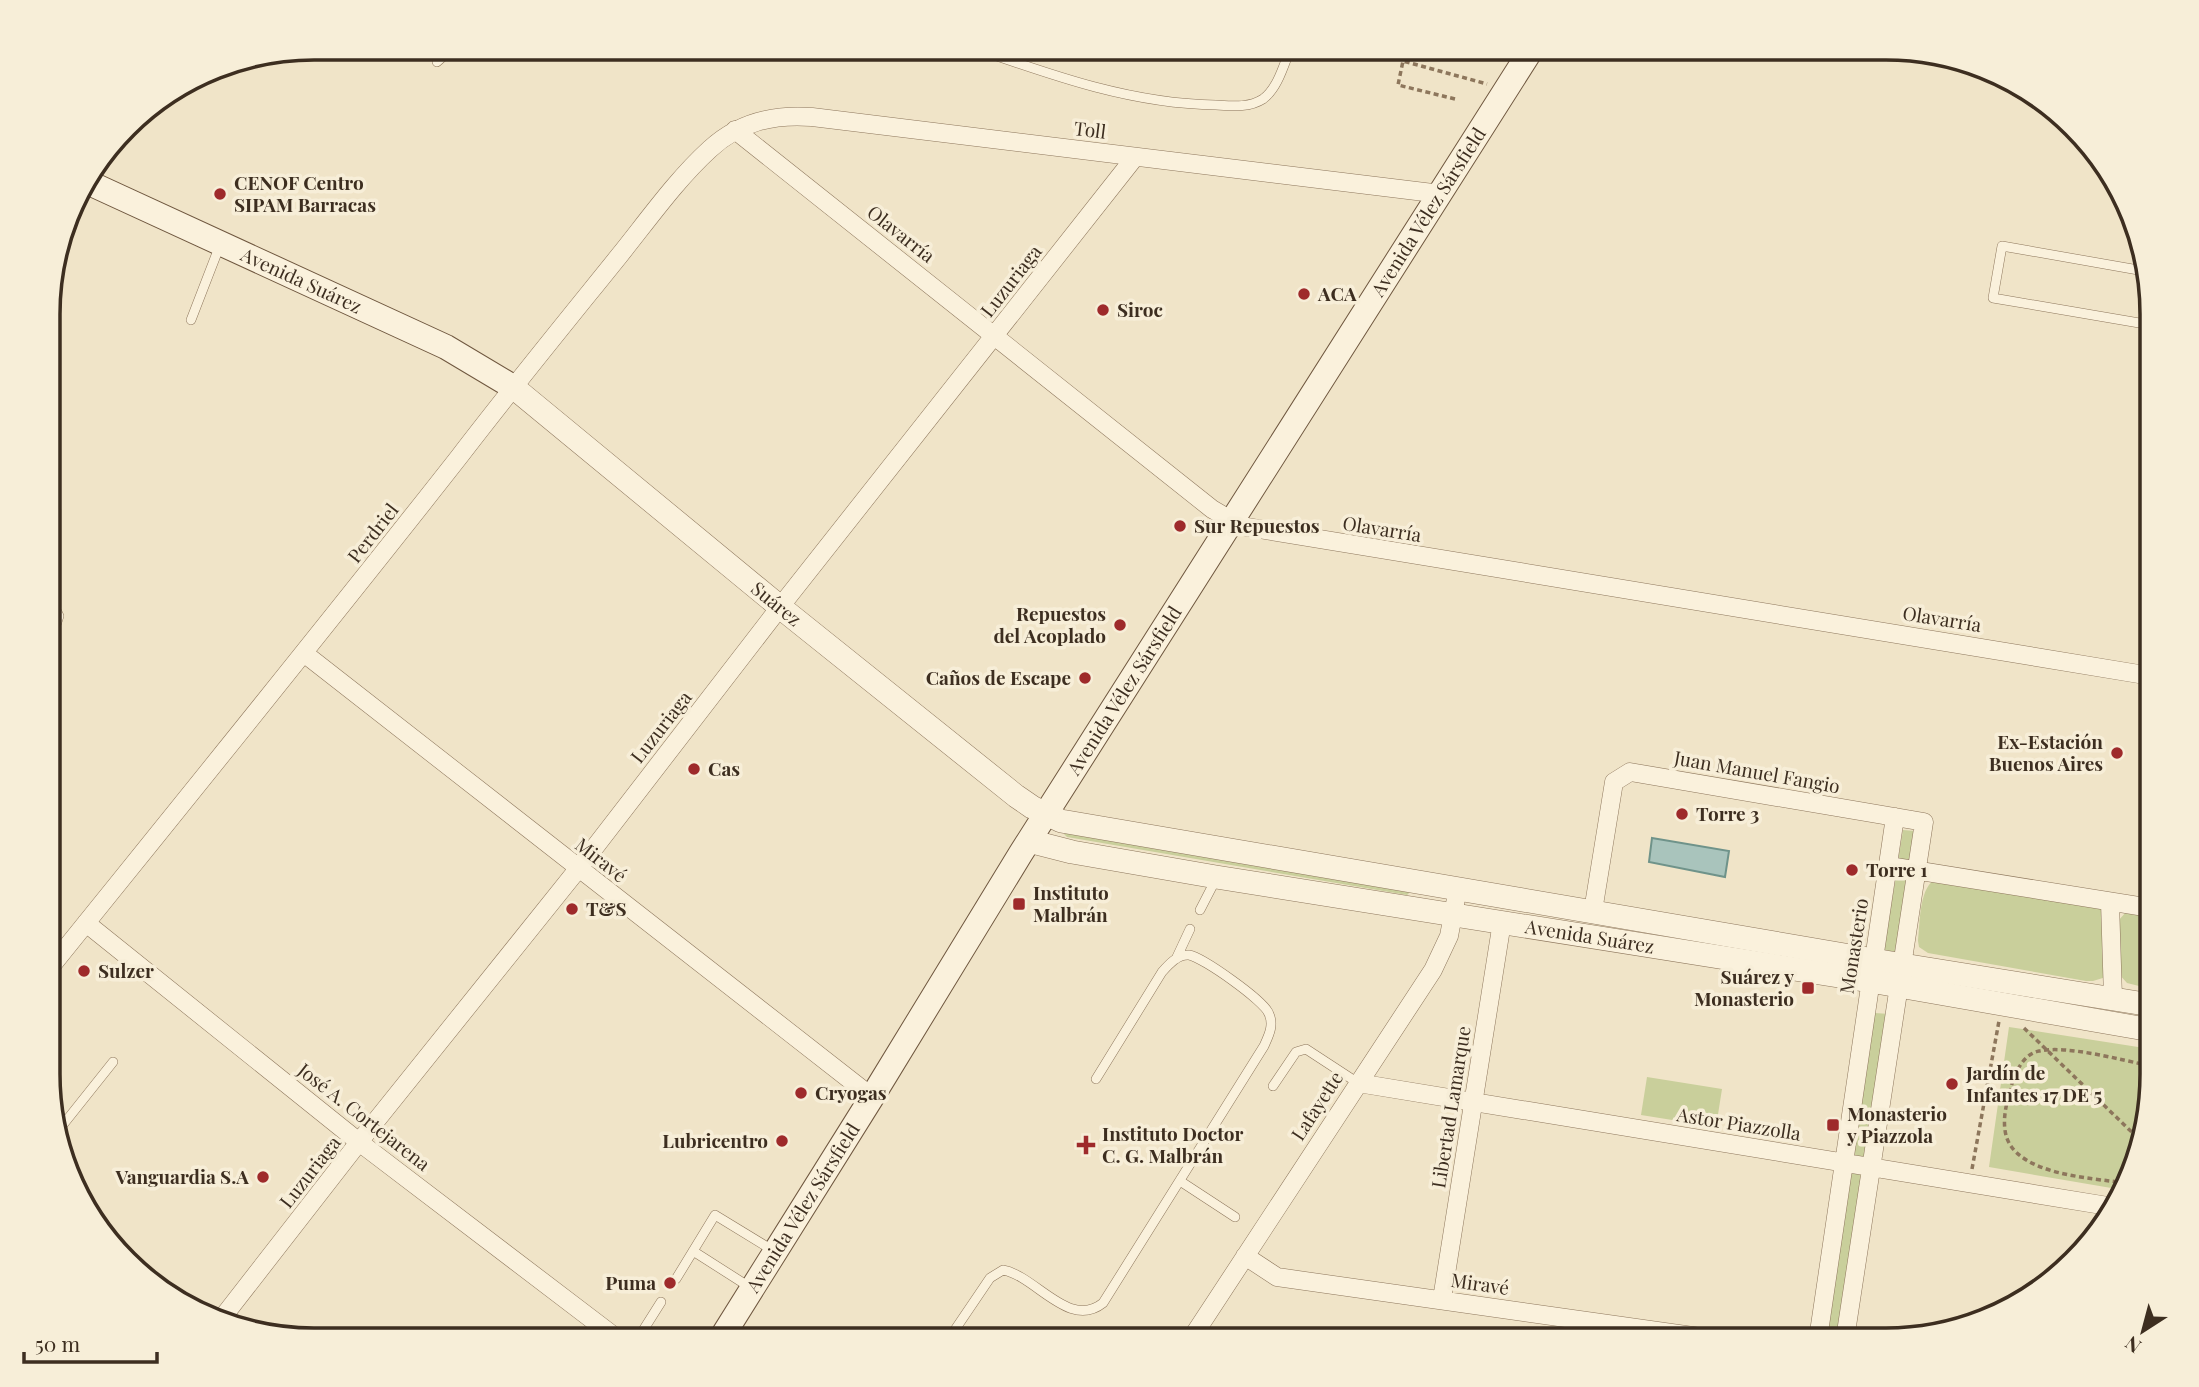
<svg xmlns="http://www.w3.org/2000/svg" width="2199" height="1387" viewBox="0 0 2199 1387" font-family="'Playfair Display',serif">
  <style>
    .green { fill: #c9cf9b }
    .water { fill: #a9c4bc; stroke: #6f938a; stroke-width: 2 }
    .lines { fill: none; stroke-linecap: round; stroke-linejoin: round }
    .service-casing { stroke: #8d765c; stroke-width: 10 }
    .minor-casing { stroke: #8d765c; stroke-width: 19 }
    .tertiary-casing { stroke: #8d765c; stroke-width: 24 }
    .secondary-casing { stroke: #6f573f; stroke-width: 26 }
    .path { stroke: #8d765c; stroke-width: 3.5; stroke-dasharray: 5 3.5; stroke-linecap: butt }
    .service { stroke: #faf1dc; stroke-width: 9 }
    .minor { stroke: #faf1dc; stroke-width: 18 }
    .tertiary { stroke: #faf1dc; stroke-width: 23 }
    .secondary { stroke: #faf1dc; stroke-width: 24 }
    .poi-dot { fill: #9e2a2b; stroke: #f7eed8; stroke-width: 2.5 }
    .labels { text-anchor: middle; stroke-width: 7; stroke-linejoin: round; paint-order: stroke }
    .street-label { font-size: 19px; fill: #3d2e20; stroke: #f7eed8 }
    .poi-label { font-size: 19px; font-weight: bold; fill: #3d2e20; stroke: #f7eed8; text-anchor: start }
    .rim { fill: none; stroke: #3d2e20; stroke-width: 3.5 }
  </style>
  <rect width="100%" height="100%" fill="#f0e4c8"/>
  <path class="green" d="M1903 830 1915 831 1911 863 1898 861Z
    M1065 832 1410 892 1407 895 1067 837 1064 834Z
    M1896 877 1910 879 1897 952 1883 950Z
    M1934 880 2099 906 2102 909 2106 977 2093 981H2086L1928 953 1919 947 1918 941C1920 924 1919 890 1934 880Z
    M2126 912 2151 914V989L2127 983 2118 973V921Z
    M1874 1013 1891 1014 1867 1159 1852 1157Z
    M2009 1027 2151 1049V1091L2138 1159 2123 1190 1989 1167Z
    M1647 1077 1722 1089 1716 1127 1641 1115Z
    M1849 1171 1865 1174 1839 1328 1823 1326Z"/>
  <path class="water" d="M1652 838 1729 851 1725 877 1649 862Z"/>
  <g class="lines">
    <defs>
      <path id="service" d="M971 47C1051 75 1131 104 1216 105 1232 106 1249 108 1263 99 1278 88 1284 64 1291 47
        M437 62 454 47
        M2144 271 2002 246 1993 298 2151 325
        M191 320 220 245
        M49 596 59 616 49 646
        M1200 910 1216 879
        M1176 959 1190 929
        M1273 1086 1296 1052 1306 1049 1358 1083
        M58 1131 113 1062
        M1180 1181 1235 1217
        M693 1251 751 1288
        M676 1279 715 1215 774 1251
        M637 1340 661 1302
        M948 1340 990 1278 1003 1270C1036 1276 1069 1330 1103 1303L1264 1046C1269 1035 1274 1025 1269 1014 1265 1001 1202 957 1189 955 1178 954 1169 964 1162 972L1096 1079"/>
      <path id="minor" d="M735 130 1212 509 1241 526 2151 676
        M305 654 872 1097
        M1889 866 2151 908
        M2110 902 2113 998
        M1593 911 1614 782 1630 772 1924 822 1845 1339
        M86 923 359 1142 619 1340
        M49 969C186 799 324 629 459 457 511 389 565 323 619 256 648 220 676 180 710 149 739 122 773 114 812 117L1441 194
        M1358 1083 2114 1207
        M1245 1256 1277 1277 1714 1339
        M1442 1299 1502 922
        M219 1322 359 1142 578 869 780 607 1135 157
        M1191 1339 1433 970 1449 936 1458 888
        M1818 1339 1895 817"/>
      <g id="tertiary">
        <path id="s1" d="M513 387 780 607 1016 796 1032 807 1061 821 1903 965 2151 1005"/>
        <path id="s2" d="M1029 841 1072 852 1216 877 1870 981 2151 1030"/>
      </g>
      <g id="secondary">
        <path id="s3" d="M85 181 446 347 513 387"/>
        <path id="s4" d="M720 1340 872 1097 1021 853 1533 47"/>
      </g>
    </defs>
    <use href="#service" class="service-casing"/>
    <use href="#minor" class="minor-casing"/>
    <use href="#tertiary" class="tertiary-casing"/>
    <use href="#secondary" class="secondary-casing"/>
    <path class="path" d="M1454 47 1470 51
      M1403 61 1406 47
      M1455 99 1398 85 1403 61 1487 84
      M2024 1028 2141 1141
      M1972 1169 1999 1021
      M2126 1183C2092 1178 2010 1175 2005 1130 2003 1116 2007 1101 2011 1087 2015 1073 2023 1054 2039 1051 2068 1045 2121 1060 2151 1066"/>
    <use href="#service" class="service"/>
    <use href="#minor" class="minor"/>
    <use href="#tertiary" class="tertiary"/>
    <use href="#secondary" class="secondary"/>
  </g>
  <g class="poi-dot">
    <circle cx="220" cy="194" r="7"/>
    <circle cx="1304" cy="294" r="7"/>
    <circle cx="1103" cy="310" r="7"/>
    <circle cx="1180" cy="526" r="7"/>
    <circle cx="1120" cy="625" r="7"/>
    <circle cx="1085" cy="678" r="7"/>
    <circle cx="2117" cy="753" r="7"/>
    <circle cx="694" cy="769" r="7"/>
    <circle cx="1682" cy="814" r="7"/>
    <circle cx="1852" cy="870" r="7"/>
    <rect x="1012" y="897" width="14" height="14" rx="3.5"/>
    <circle cx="572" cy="909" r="7"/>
    <circle cx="84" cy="971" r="7"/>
    <rect x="1801" y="981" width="14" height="14" rx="3.5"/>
    <circle cx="1952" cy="1084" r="7"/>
    <circle cx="801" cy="1093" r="7"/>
    <rect x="1826" y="1118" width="14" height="14" rx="3.5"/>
    <circle cx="782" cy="1141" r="7"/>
    <path d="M1082.5 1134.5h7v7h7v7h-7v7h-7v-7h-7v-7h7z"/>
    <circle cx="263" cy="1177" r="7"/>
    <circle cx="670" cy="1283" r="7"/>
  </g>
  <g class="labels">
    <g class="street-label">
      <text transform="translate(1090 130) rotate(7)" y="7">Toll</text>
      <text dy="7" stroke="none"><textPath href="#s4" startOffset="1332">Avenida Vélez Sársfield</textPath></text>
      <text transform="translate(901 234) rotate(38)" y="7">Olavarría</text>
      <text dy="7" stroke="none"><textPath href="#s3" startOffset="238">Avenida Suárez</textPath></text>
      <text transform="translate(1011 281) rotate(-52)" y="7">Luzuriaga</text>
      <text transform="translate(1382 529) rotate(9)" y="7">Olavarría</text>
      <text transform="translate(373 533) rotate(-52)" y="7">Perdriel</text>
      <text dy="7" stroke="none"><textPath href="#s1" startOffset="341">Suárez</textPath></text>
      <text transform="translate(1942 619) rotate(9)" y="7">Olavarría</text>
      <text dy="7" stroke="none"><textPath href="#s4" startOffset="765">Avenida Vélez Sársfield</textPath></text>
      <text transform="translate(661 727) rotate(-52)" y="7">Luzuriaga</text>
      <text transform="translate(1757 772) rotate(10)" y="7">Juan Manuel Fangio</text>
      <text transform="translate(601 860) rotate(38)" y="7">Miravé</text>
      <text dy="7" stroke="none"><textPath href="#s2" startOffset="569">Avenida Suárez</textPath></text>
      <text transform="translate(1854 946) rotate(-81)" y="7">Monasterio</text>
      <text transform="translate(1317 1106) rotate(-57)" y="7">Lafayette</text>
      <text transform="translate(1451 1107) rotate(-81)" y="7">Libertad Lamarque</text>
      <text transform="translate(364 1117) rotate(38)" y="7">José A. Cortejarena</text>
      <text transform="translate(1739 1124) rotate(9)" y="7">Astor Piazzolla</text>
      <text transform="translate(310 1172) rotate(-52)" y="7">Luzuriaga</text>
      <text dy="7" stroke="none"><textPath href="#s4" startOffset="156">Avenida Vélez Sársfield</textPath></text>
      <text transform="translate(1480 1284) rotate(8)" y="7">Miravé</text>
    </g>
    <g class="poi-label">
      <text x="234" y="190">CENOF Centro<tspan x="234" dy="22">SIPAM Barracas</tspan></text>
      <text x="1318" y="301">ACA</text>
      <text x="1117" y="317">Siroc</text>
      <text x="1194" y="533">Sur Repuestos</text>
      <text x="1106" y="621" text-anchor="end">Repuestos<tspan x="1106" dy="22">del Acoplado</tspan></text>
      <text x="1071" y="685" text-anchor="end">Caños de Escape</text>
      <text x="2103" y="749" text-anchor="end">Ex-Estación<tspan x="2103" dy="22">Buenos Aires</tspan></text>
      <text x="708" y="776">Cas</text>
      <text x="1696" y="821">Torre 3</text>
      <text x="1866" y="877">Torre 1</text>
      <text x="1033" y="900">Instituto<tspan x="1033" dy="22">Malbrán</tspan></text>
      <text x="586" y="916">T&amp;S</text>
      <text x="98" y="978">Sulzer</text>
      <text x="1794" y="984" text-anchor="end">Suárez y<tspan x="1794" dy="22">Monasterio</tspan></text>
      <text x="1966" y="1080">Jardín de<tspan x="1966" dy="22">Infantes 17 DE 5</tspan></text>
      <text x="815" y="1100">Cryogas</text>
      <text x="1847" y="1121">Monasterio<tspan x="1847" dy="22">y Piazzola</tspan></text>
      <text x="1102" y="1141">Instituto Doctor<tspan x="1102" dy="22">C. G. Malbrán</tspan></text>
      <text x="768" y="1148" text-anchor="end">Lubricentro</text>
      <text x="249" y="1184" text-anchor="end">Vanguardia S.A</text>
      <text x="656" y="1290" text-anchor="end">Puma</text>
    </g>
  </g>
  <path d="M0 0H2199V1387H0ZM314 60H1886A254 254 0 0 1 2140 314V1074A254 254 0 0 1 1886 1328H314A254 254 0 0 1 60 1074V314A254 254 0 0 1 314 60Z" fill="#f7eed8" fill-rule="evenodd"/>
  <path class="rim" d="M314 60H1886A254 254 0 0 1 2140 314V1074A254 254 0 0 1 1886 1328H314A254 254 0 0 1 60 1074V314A254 254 0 0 1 314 60Z"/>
  <g transform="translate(2143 1331) rotate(216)" stroke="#f7eed8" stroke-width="5" paint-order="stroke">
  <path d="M0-5L12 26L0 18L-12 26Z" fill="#3d2e20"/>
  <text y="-10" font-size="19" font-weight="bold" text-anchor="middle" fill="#3d2e20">N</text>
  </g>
  <path d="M24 1352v10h133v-10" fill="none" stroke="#3d2e20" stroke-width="3.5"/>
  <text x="35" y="1352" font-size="21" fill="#3d2e20" stroke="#f7eed8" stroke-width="5" paint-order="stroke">50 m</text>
</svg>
